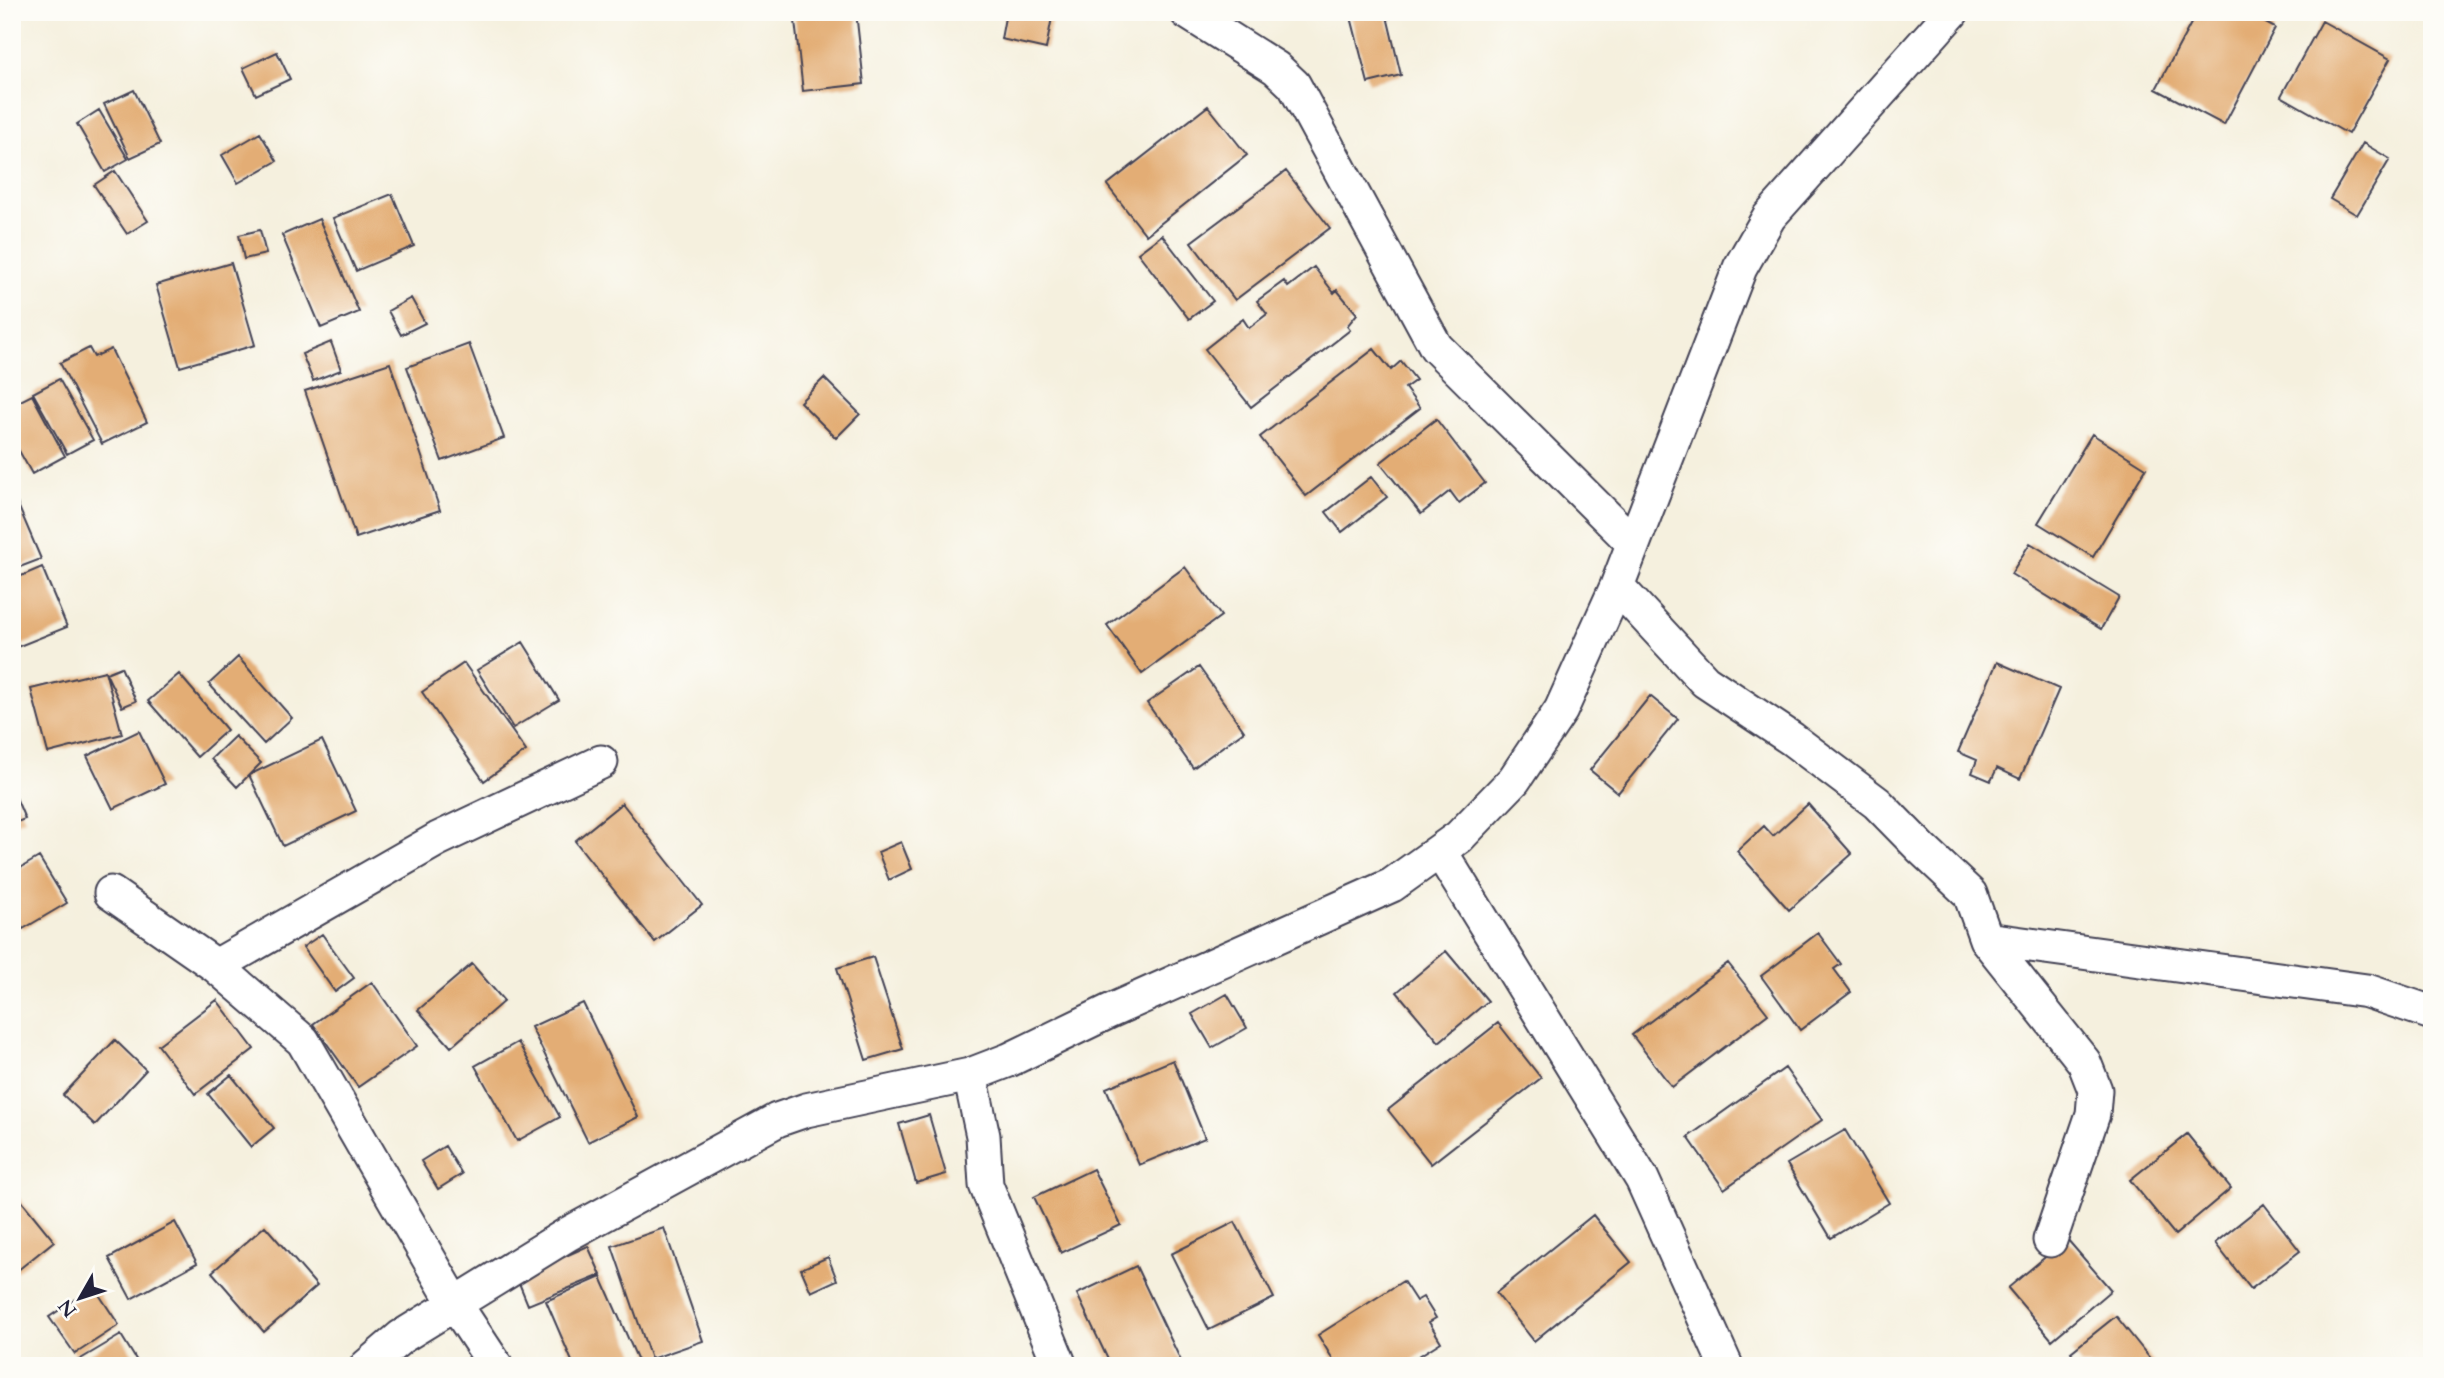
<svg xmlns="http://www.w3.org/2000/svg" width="2444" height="1378" viewBox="0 0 2444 1378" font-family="Cardo,serif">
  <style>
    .building { fill: #e3ad75 }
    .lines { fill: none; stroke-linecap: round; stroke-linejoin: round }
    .minor-casing { stroke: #424153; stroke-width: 37 }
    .minor { stroke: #fff; stroke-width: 33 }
  </style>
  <rect width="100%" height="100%" fill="#fdfcf7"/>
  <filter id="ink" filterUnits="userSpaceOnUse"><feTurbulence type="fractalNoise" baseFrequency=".0143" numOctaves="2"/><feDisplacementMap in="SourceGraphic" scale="14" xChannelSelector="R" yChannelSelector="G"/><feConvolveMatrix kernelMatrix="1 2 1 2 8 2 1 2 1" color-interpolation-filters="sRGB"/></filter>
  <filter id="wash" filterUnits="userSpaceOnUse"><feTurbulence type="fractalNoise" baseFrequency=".00686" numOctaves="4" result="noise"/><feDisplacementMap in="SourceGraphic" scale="28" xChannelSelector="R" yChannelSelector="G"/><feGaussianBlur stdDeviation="1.57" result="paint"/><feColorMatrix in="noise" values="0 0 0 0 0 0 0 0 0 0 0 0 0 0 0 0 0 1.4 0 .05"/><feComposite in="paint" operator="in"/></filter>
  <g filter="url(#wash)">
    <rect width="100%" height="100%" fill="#f5f0de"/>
    <g id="blocks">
      <path class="building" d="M794 12H856L864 84 803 91Z
        M1006 12H1053L1046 49 1001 39Z
        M1372 12H1386L1401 75 1368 83 1351 17Z
        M2197 12H2245L2275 28 2224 125 2156 89Z
        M2322 21 2390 59 2348 134 2281 96Z
        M277 52 290 79 256 95 243 68Z
        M134 90 160 144 130 158 104 104Z
        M1208 106 1247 155 1146 235 1107 185Z
        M99 110 128 159 105 172 77 124Z
        M260 133 277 161 238 183 222 155Z
        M2363 143 2390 159 2357 215 2330 199Z
        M115 171 148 221 127 234 94 185Z
        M1286 171 1330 228 1235 300 1191 242Z
        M392 194 414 246 356 271 333 218Z
        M319 219 359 312 321 328 282 235Z
        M260 230 266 254 244 259 239 235Z
        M1162 235 1213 301 1189 319 1138 253Z
        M231 263 255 345 180 367 156 285Z
        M1314 267 1334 293 1337 290 1357 314 1347 326 1350 330 1251 407 1205 349 1243 319 1249 328 1267 314 1257 301 1284 281 1288 287Z
        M411 298 425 323 401 335 388 311Z
        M331 342 341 370 313 381 302 354Z
        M469 344 504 438 442 461 407 367Z
        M89 348 94 357 111 349 147 422 102 444 60 363Z
        M1374 349 1391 370 1401 361 1416 380 1405 388 1420 408 1306 496 1260 437Z
        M390 363 440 510 356 538 305 391Z
        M824 378 860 414 836 438 800 402Z
        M59 379 93 440 67 454 33 393Z
        M32 395 65 456 32 474 12 438V405Z
        M1436 419 1485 483 1459 503 1450 491 1421 514 1380 463Z
        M2092 434 2146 468 2093 557 2038 523Z
        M1371 477 1387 497 1342 532 1326 512Z
        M12 491 41 559 12 570Z
        M2030 543 2119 597 2101 629 2011 574Z
        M42 567 67 627 12 649V580Z
        M1185 567 1221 616 1142 674 1107 625Z
        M523 642 559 700 513 728 477 670Z
        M238 657 292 718 264 744 209 684Z
        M1997 662 2059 689 2020 779 1997 768 1991 781 1972 773 1977 760 1958 752Z
        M464 663 526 751 484 781 422 692Z
        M121 667 136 701 122 707 106 673Z
        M1199 667 1244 731 1193 768 1147 703Z
        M105 671 122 734 48 753 31 689Z
        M179 674 227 730 197 757 148 701Z
        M1650 696 1678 719 1618 793 1590 770Z
        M139 731 165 784 113 809 87 756Z
        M235 736 261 763 237 787 211 759Z
        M322 740 356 811 283 846 249 775Z
        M12 788 25 819 12 824Z
        M622 803 702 905 655 942 575 841Z
        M1808 804 1852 854 1789 910 1737 851 1764 826 1773 836Z
        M901 842 912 869 889 880 878 852Z
        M39 857 67 903 23 929 12 911V873Z
        M1818 933 1841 964 1834 969 1851 992 1800 1030 1761 976Z
        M322 934 354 978 335 992 303 947Z
        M1446 951 1488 1001 1439 1042 1397 992Z
        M873 957 903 1049 866 1060 837 968Z
        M1728 963 1768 1014 1672 1087 1632 1035Z
        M472 964 504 1001 451 1047 418 1010Z
        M372 982 417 1046 358 1087 313 1024Z
        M1227 994 1247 1028 1212 1048 1192 1014Z
        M217 1000 254 1049 195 1094 158 1045Z
        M583 1003 638 1117 588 1142 531 1027Z
        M1498 1023 1541 1078 1431 1164 1388 1110Z
        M115 1040 146 1070 95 1125 63 1095Z
        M518 1042 560 1117 517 1141 475 1066Z
        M1173 1060 1205 1138 1139 1165 1106 1088Z
        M1785 1068 1822 1120 1724 1189 1688 1137Z
        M231 1075 274 1128 251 1147 208 1094Z
        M929 1115 946 1174 916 1183 899 1124Z
        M1845 1130 1889 1203 1831 1238 1787 1164Z
        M2187 1134 2231 1188 2175 1235 2130 1180Z
        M445 1146 462 1174 438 1189 421 1161Z
        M1093 1169 1121 1225 1061 1253 1034 1197Z
        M12 1189 54 1241 12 1275Z
        M2264 1204 2300 1251 2251 1289 2215 1243Z
        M1593 1215 1631 1262 1534 1341 1496 1293Z
        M175 1222 197 1263 131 1299 109 1258Z
        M1235 1222 1274 1298 1209 1330 1171 1254Z
        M265 1226 317 1286 264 1332 212 1272Z
        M664 1228 703 1341 651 1359 612 1246Z
        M2067 1239 2111 1290 2052 1340 2008 1288Z
        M588 1246 601 1275 528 1305 517 1278Z
        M828 1257 837 1280 811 1292 801 1269Z
        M1136 1266 1182 1363 1175 1366H1111L1077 1294Z
        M601 1277 640 1365 638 1366H574L546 1301Z
        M1403 1281 1416 1301 1423 1297 1436 1318 1429 1322 1441 1342 1403 1366H1337L1318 1335Z
        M94 1287 119 1325 75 1354 49 1317Z
        M2116 1316 2156 1366H2082L2071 1352Z
        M121 1335 140 1366H69Z"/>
    </g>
  </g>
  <g filter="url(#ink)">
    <use href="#blocks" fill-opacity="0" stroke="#424153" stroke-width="2"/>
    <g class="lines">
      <defs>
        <path id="minor" d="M1187 12 1276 68 1294 85 1436 347 1633 543
          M1617 586 1705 681 1792 739 1877 803 1922 849 1970 894 1986 939 2084 1062 2095 1090 2093 1114 2050 1240
          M1440 851 1642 1179 1726 1366
          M111 893 216 966 303 1041 455 1304 496 1366
          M1986 939 2367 991 2432 1013
          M216 966 438 839 601 762
          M970 1075 983 1136 986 1185 1060 1366
          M367 1366 401 1337 568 1234 777 1120 806 1110 970 1075 1009 1060 1108 1012 1392 885 1459 837 1514 780 1561 710 1617 586 1740 268 1769 217 1952 12"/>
      </defs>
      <use href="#minor" class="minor-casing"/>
      <use href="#minor" class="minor"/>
    </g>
  </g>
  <rect width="2444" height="1378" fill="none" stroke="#fdfcf7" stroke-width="42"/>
  <g transform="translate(80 1298) rotate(231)" stroke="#fdfcf7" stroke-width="5" paint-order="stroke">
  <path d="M0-5L12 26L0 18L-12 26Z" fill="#22223b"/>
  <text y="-10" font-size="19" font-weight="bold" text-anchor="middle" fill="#22223b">N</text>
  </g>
</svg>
